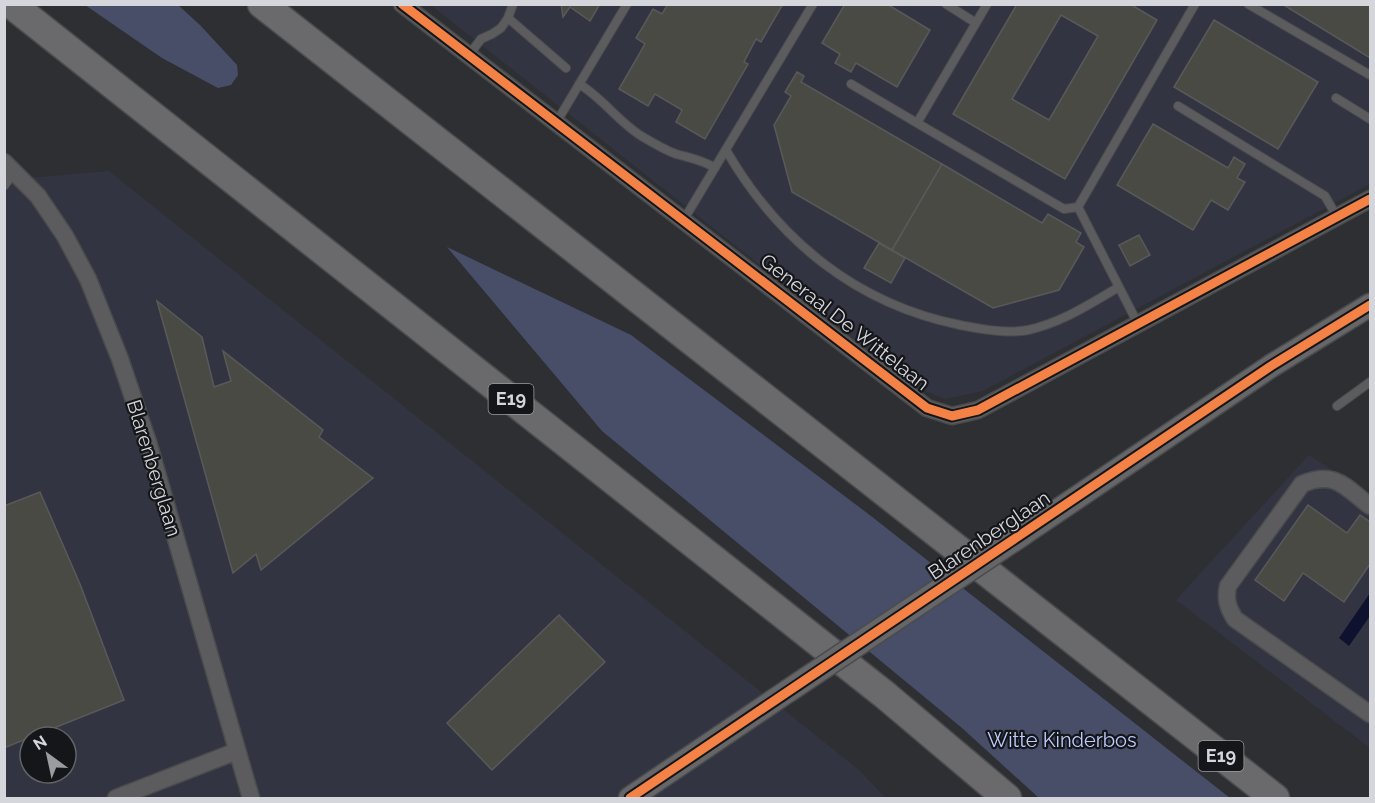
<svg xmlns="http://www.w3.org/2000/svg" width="1375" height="803" viewBox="0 0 1375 803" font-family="Raleway,sans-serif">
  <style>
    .built { fill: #323541; fill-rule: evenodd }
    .green { fill: #484e68 }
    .water { fill: #0f122e }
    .building { fill: #4a4a45; stroke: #595959; stroke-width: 1.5; fill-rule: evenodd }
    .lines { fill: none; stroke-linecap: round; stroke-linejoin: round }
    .lane-casing { stroke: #4a4b4d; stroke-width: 10 }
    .street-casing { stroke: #4a4b4d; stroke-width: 19 }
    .secondary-casing { stroke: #4a4b4d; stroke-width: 25 }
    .highway-casing { stroke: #4a4b4d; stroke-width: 31 }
    .lane { stroke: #5c5c5e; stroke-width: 8 }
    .street { stroke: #5c5c5e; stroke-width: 16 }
    .secondary { stroke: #666668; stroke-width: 22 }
    .highway { stroke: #6a6a6d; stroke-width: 28 }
    .secondary-bridge-casing { stroke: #4a4b4d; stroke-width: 25; stroke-linecap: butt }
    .secondary-bridge { stroke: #666668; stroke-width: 22 }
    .cycleway-casing { stroke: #151619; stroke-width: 13 }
    .cycleway { stroke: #f48246; stroke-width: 9 }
    .labels { text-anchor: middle; stroke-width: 4.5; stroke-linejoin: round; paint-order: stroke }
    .shield { fill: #151619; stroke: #9b9ca1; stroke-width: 1.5 }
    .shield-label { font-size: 18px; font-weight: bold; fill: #d5d6db }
    .street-label { font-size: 20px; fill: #d5d6db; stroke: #151619 }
    .park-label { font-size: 20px; fill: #bfcbfe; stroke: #151619 }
  </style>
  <rect width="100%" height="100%" fill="#2e2f33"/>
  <path class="built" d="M431 5H1370V184L983 391 945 399 913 386Z
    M109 171 859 770 886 798H5V180ZM30 737H66V773H30Z
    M1309 455 1370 495V748L1176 600Z"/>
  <path class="green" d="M85 5H178L200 25 237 65 238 75 231 85 218 88 162 58Z
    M447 247 631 335 871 516 1230 798H1039L962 728 602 431Z"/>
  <path class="water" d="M1370 593V616L1349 646 1339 638Z"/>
  <path class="building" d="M561 4H600L590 21 570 7 563 17Z
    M668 4H783L761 42 756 39 744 62 748 64 705 139 676 122 682 110 655 94 648 106 619 89 645 44 636 38 653 9 662 14Z
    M845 4H887L930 30 897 87 856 63 851 72 835 63 840 54 822 43Z
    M1017 4H1130L1157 20 1065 179 953 114ZM1061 15 1098 36 1049 120 1012 99Z
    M1282 4H1370V58Z
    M1214 20 1318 82 1278 149 1174 87Z
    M797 72 804 76 801 82 942 164 892 250 792 192 774 125 791 96 785 92Z
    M1153 124 1228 168 1234 157 1245 164 1237 178 1245 182 1228 210 1211 200 1193 230 1117 185Z
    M942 164 1042 223 1048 214 1081 233 1076 242 1084 247 1059 290 993 308 892 250Z
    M1139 235 1150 255 1130 266 1119 245Z
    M879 243 905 258 891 283 864 268Z
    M157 301 202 337 214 387 231 381 223 351 323 430 319 437 373 478 261 570 256 554 233 573Z
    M40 492 80 584 124 700 4 748V506Z
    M1308 505 1347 533 1360 515 1370 522V564L1344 602 1303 573 1284 601 1255 580Z
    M559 615 605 662 492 770 447 723Z"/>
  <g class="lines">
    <defs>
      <path id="lane" d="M946 4 976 23 917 123 1064 209 1078 207
        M1248 4 1370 75
        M508 18 566 68
        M976 23 987 4
        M469 55 481 39 492 34 501 28 508 18 513 4
        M579 84C603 98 619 123 643 137 653 143 665 150 676 154 690 158 703 160 715 168
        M851 84 917 123
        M1336 98 1370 119
        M1178 106 1325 196 1337 217
        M556 123 627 4
        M726 150C778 240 856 304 960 325 981 329 1006 334 1028 330 1061 323 1090 304 1119 287
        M4 186 15 172
        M683 221 813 4
        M1138 324 1078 207 1195 4
        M1337 406 1370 382"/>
      <path id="street" d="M402 4 927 408 952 416 978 410 1370 199
        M4 162 38 196 65 236 88 279 120 359 148 442 251 798
        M1370 506C1345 487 1335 470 1302 484L1228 586C1225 599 1228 608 1235 619L1370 714
        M116 798 237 751"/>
      <path id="secondary" d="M1023 534 1271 366 1370 305
        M630 798 788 691"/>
      <path id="highway" d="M11 4 885 695 1007 798
        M262 4 1275 798"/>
    </defs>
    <use href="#lane" class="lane-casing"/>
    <use href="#street" class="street-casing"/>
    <use href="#secondary" class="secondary-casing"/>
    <use href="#highway" class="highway-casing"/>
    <use href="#lane" class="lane"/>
    <use href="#street" class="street"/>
    <use href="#secondary" class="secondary"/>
    <use href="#highway" class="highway"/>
    <defs>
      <path id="secondary-bridge" d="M788 691 1023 534"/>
    </defs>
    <use href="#secondary-bridge" class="secondary-bridge-casing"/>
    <use href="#secondary-bridge" class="secondary-bridge"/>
    <defs>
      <path id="cycleway" d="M402 4 927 408 952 416 978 410 1370 199
        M630 798 1271 366 1370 305"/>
    </defs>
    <use href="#cycleway" class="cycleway-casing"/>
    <use href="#cycleway" class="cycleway"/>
  </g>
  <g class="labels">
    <g class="shield">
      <rect x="488.5" y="384" width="45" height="30" rx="4.5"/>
      <rect x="1198.5" y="741" width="45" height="30" rx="4.5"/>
    </g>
    <g class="shield-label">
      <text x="511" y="405">E19</text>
      <text x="1221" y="762">E19</text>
    </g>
    <g class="street-label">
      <text transform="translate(845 322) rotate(38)" y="7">Generaal De Wittelaan</text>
      <text transform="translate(154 468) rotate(73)" y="7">Blarenberglaan</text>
      <text transform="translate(989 535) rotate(-34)" y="7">Blarenberglaan</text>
    </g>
    <g class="park-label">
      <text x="1062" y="747">Witte Kinderbos</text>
    </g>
  </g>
  <rect width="1375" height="803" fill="none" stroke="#d5d6db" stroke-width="12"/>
  <g transform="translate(48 755) rotate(327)"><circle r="28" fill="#151619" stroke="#626367" stroke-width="1.5"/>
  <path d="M0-4.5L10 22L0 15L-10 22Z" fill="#9b9ca0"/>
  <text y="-9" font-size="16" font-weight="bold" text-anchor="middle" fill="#d5d6db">N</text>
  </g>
</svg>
